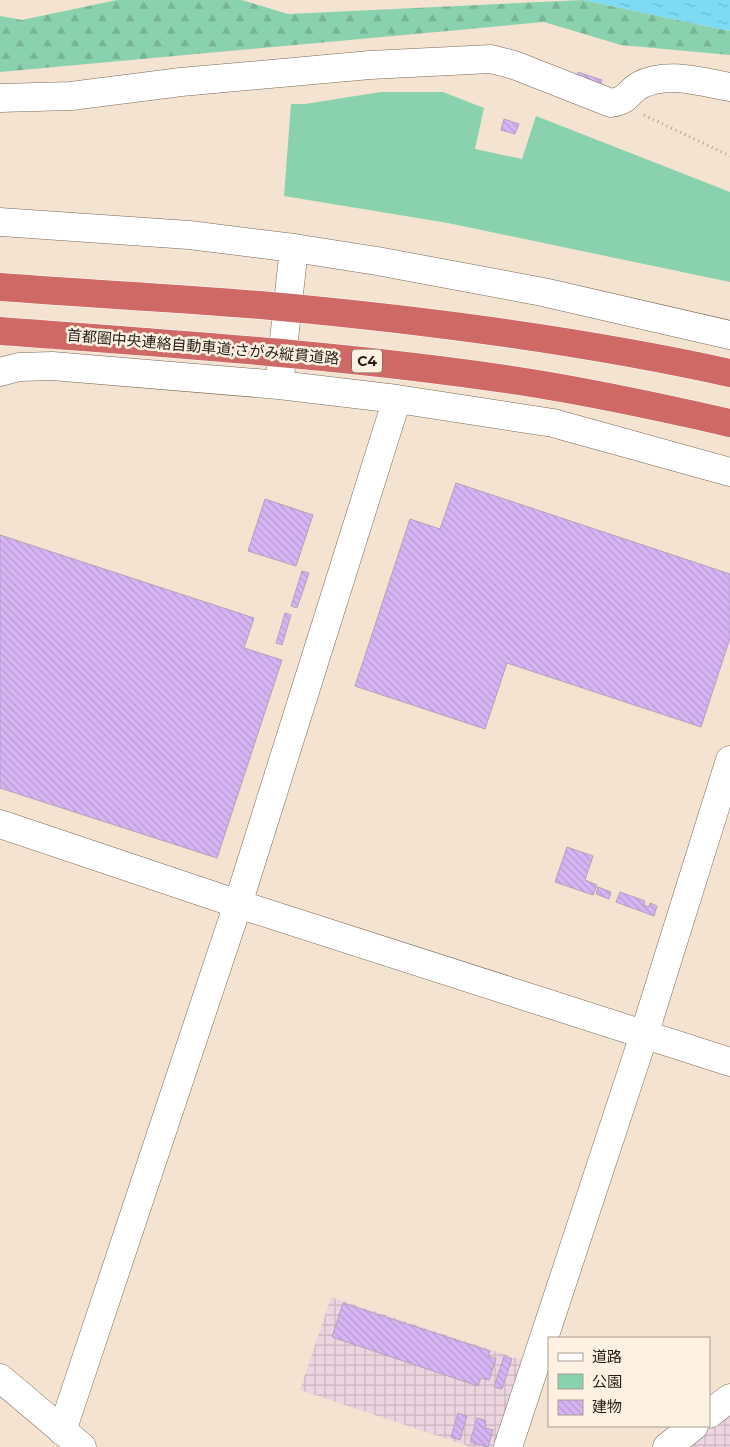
<svg xmlns="http://www.w3.org/2000/svg" width="730" height="1447" viewBox="0 0 730 1447" font-family="Montserrat,'Noto Sans JP',sans-serif">
  <style>
    .industrial { fill: url(#industrial-grid) }
    .green { fill: #8ad1ae }
    .forest { fill: url(#forest-firs) }
    .water { fill: url(#water-ripples) }
    .building { fill: url(#building-back-hatch); stroke: #aea4b8 }
    .lines { fill: none; stroke-linecap: round; stroke-linejoin: round }
    .minor-casing { stroke: #776958; stroke-width: 29 }
    .path { stroke: #aea293; stroke-width: 3; stroke-dasharray: 1 4; stroke-linecap: butt }
    .minor { stroke: #fff; stroke-width: 28 }
    .highway-bridge-casing { stroke: #fff; stroke-width: 29; stroke-linecap: butt }
    .highway-bridge { stroke: #ce6966; stroke-width: 28 }
    .labels { text-anchor: middle; stroke-width: 5; stroke-linejoin: round; paint-order: stroke }
    .shield { fill: #fef1e2; stroke: #655d54; stroke-width: 1 }
    .shield-label { font-size: 14px; font-weight: bold; fill: #231e17 }
    .street-label { font-size: 15px; fill: #231e17; stroke: #fef1e2 }
  </style>
  <defs>
    <pattern id="industrial-grid" width="8" height="8" patternUnits="userSpaceOnUse" patternTransform="scale(1.25)"><rect width="8" height="8" fill="#ecd5e0"/><path d="M0 4h8M4 0v8" fill="none" stroke="#cab6bf"/></pattern>
    <pattern id="forest-firs" width="22" height="20" patternUnits="userSpaceOnUse" patternTransform="scale(1.25)"><rect width="22" height="20" fill="#8ad1ae"/><path d="M5 1l3.5 6h-7zM16 11l3.5 6h-7z" fill="#77b395"/></pattern>
    <pattern id="water-ripples" width="26" height="14" patternUnits="userSpaceOnUse" patternTransform="scale(1.25)"><rect width="26" height="14" fill="#7ddbf3"/><path d="M2 4q2-2 4 0t4 0M15 11q2-2 4 0t4 0" fill="none" stroke="#6cbcd0"/></pattern>
    <pattern id="building-back-hatch" width="6" height="6" patternUnits="userSpaceOnUse" patternTransform="scale(1.25)"><rect width="6" height="6" fill="#d7b4f4"/><path d="M-1 5l2 2M0 0l6 6M5-1l2 2" fill="none" stroke="#b89ad0"/></pattern>
  </defs>
  <rect width="100%" height="100%" fill="#f3e3d0"/>
  <path class="industrial" d="M331 1297 522 1360 493 1447H471L300 1390Z
    M730 1415V1447H692L701 1437Z"/>
  <path class="green" d="M381 92H443L484 108 475 149 522 159 536 116 730 192V282L448 223 284 196 291 104H305Z"/>
  <path class="forest" d="M117 0H242L288 14 583 0 730 31V55L621 45 544 22 0 72V16L22 20Z"/>
  <path class="water" d="M580 0H730V31L583 0Z"/>
  <path class="building" d="M578 72 602 80 600 86 576 78Z
    M504 119 519 124 515 134 501 130Z
    M456 483 730 574V638L701 727 507 663 485 729 355 686 410 519 440 529Z
    M265 499 313 515 296 566 248 551Z
    M0 535 254 618 244 648 282 660 217 858 0 788Z
    M302 571 309 573 297 608 291 606Z
    M285 613 291 615 282 645 276 643Z
    M567 847 593 856 585 880 597 885 593 895 555 882Z
    M598 887 611 892 609 899 596 894Z
    M620 892 645 901 644 905 649 907 650 903 657 906 654 916 616 902Z
    M343 1303 490 1351 488 1356 496 1359 489 1380 481 1378 478 1386 332 1337Z
    M504 1356 512 1359 502 1389 494 1387Z
    M458 1413 467 1416 460 1440 451 1437Z
    M477 1418 486 1421 485 1428 493 1430 488 1447 470 1442Z"/>
  <g class="lines">
    <defs>
      <path id="minor" d="M0 98 71 96 181 82 370 65 491 59 514 65 611 103C630 100 627 92 640 85 667 71 702 82 730 87
        M0 222 189 235 294 248 377 261 543 292 730 335
        M0 372 19 367 52 366 279 385 397 399 553 423 730 472
        M280 376 294 248
        M0 824 238 904 730 1062
        M0 1378 82 1447
        M709 1414 730 1398
        M62 1431 238 904 397 399
        M508 1447 644 1035 730 760
        M667 1447 694 1426"/>
    </defs>
    <use href="#minor" class="minor-casing"/>
    <path class="path" d="M644 115 730 156"/>
    <use href="#minor" class="minor"/>
    <defs>
      <path id="highway-bridge" d="M0 287C90 294 181 298 271 306 425 320 579 340 730 373
        M0 331C173 344 347 355 519 381 590 392 660 407 730 423"/>
    </defs>
    <use href="#highway-bridge" class="highway-bridge-casing"/>
    <use href="#highway-bridge" class="highway-bridge"/>
  </g>
  <g class="labels">
    <rect class="shield" x="352" y="349.5" width="30" height="23" rx="4"/>
    <g class="shield-label">
      <text x="367" y="366">C4</text>
    </g>
    <g class="street-label">
      <text transform="translate(203 347) rotate(5)" y="5">首都圏中央連絡自動車道;さがみ縦貫道路</text>
    </g>
  </g>
  <rect x="548" y="1337" width="162" height="90" fill="#fef1e2" stroke="#a69d91"/>
  <rect x="558" y="1353" width="25" height="8" fill="#ffffff" stroke="#a69d91"/>
  <text x="592" y="1362" font-size="15" fill="#231e17">道路</text>
  <rect x="558" y="1374" width="25" height="15" fill="#8ad1ae" stroke="#a69d91"/>
  <text x="592" y="1387" font-size="15" fill="#231e17">公園</text>
  <rect x="558" y="1400" width="25" height="15" fill="url(#building-back-hatch)" stroke="#a69d91"/>
  <text x="592" y="1412" font-size="15" fill="#231e17">建物</text>
</svg>
